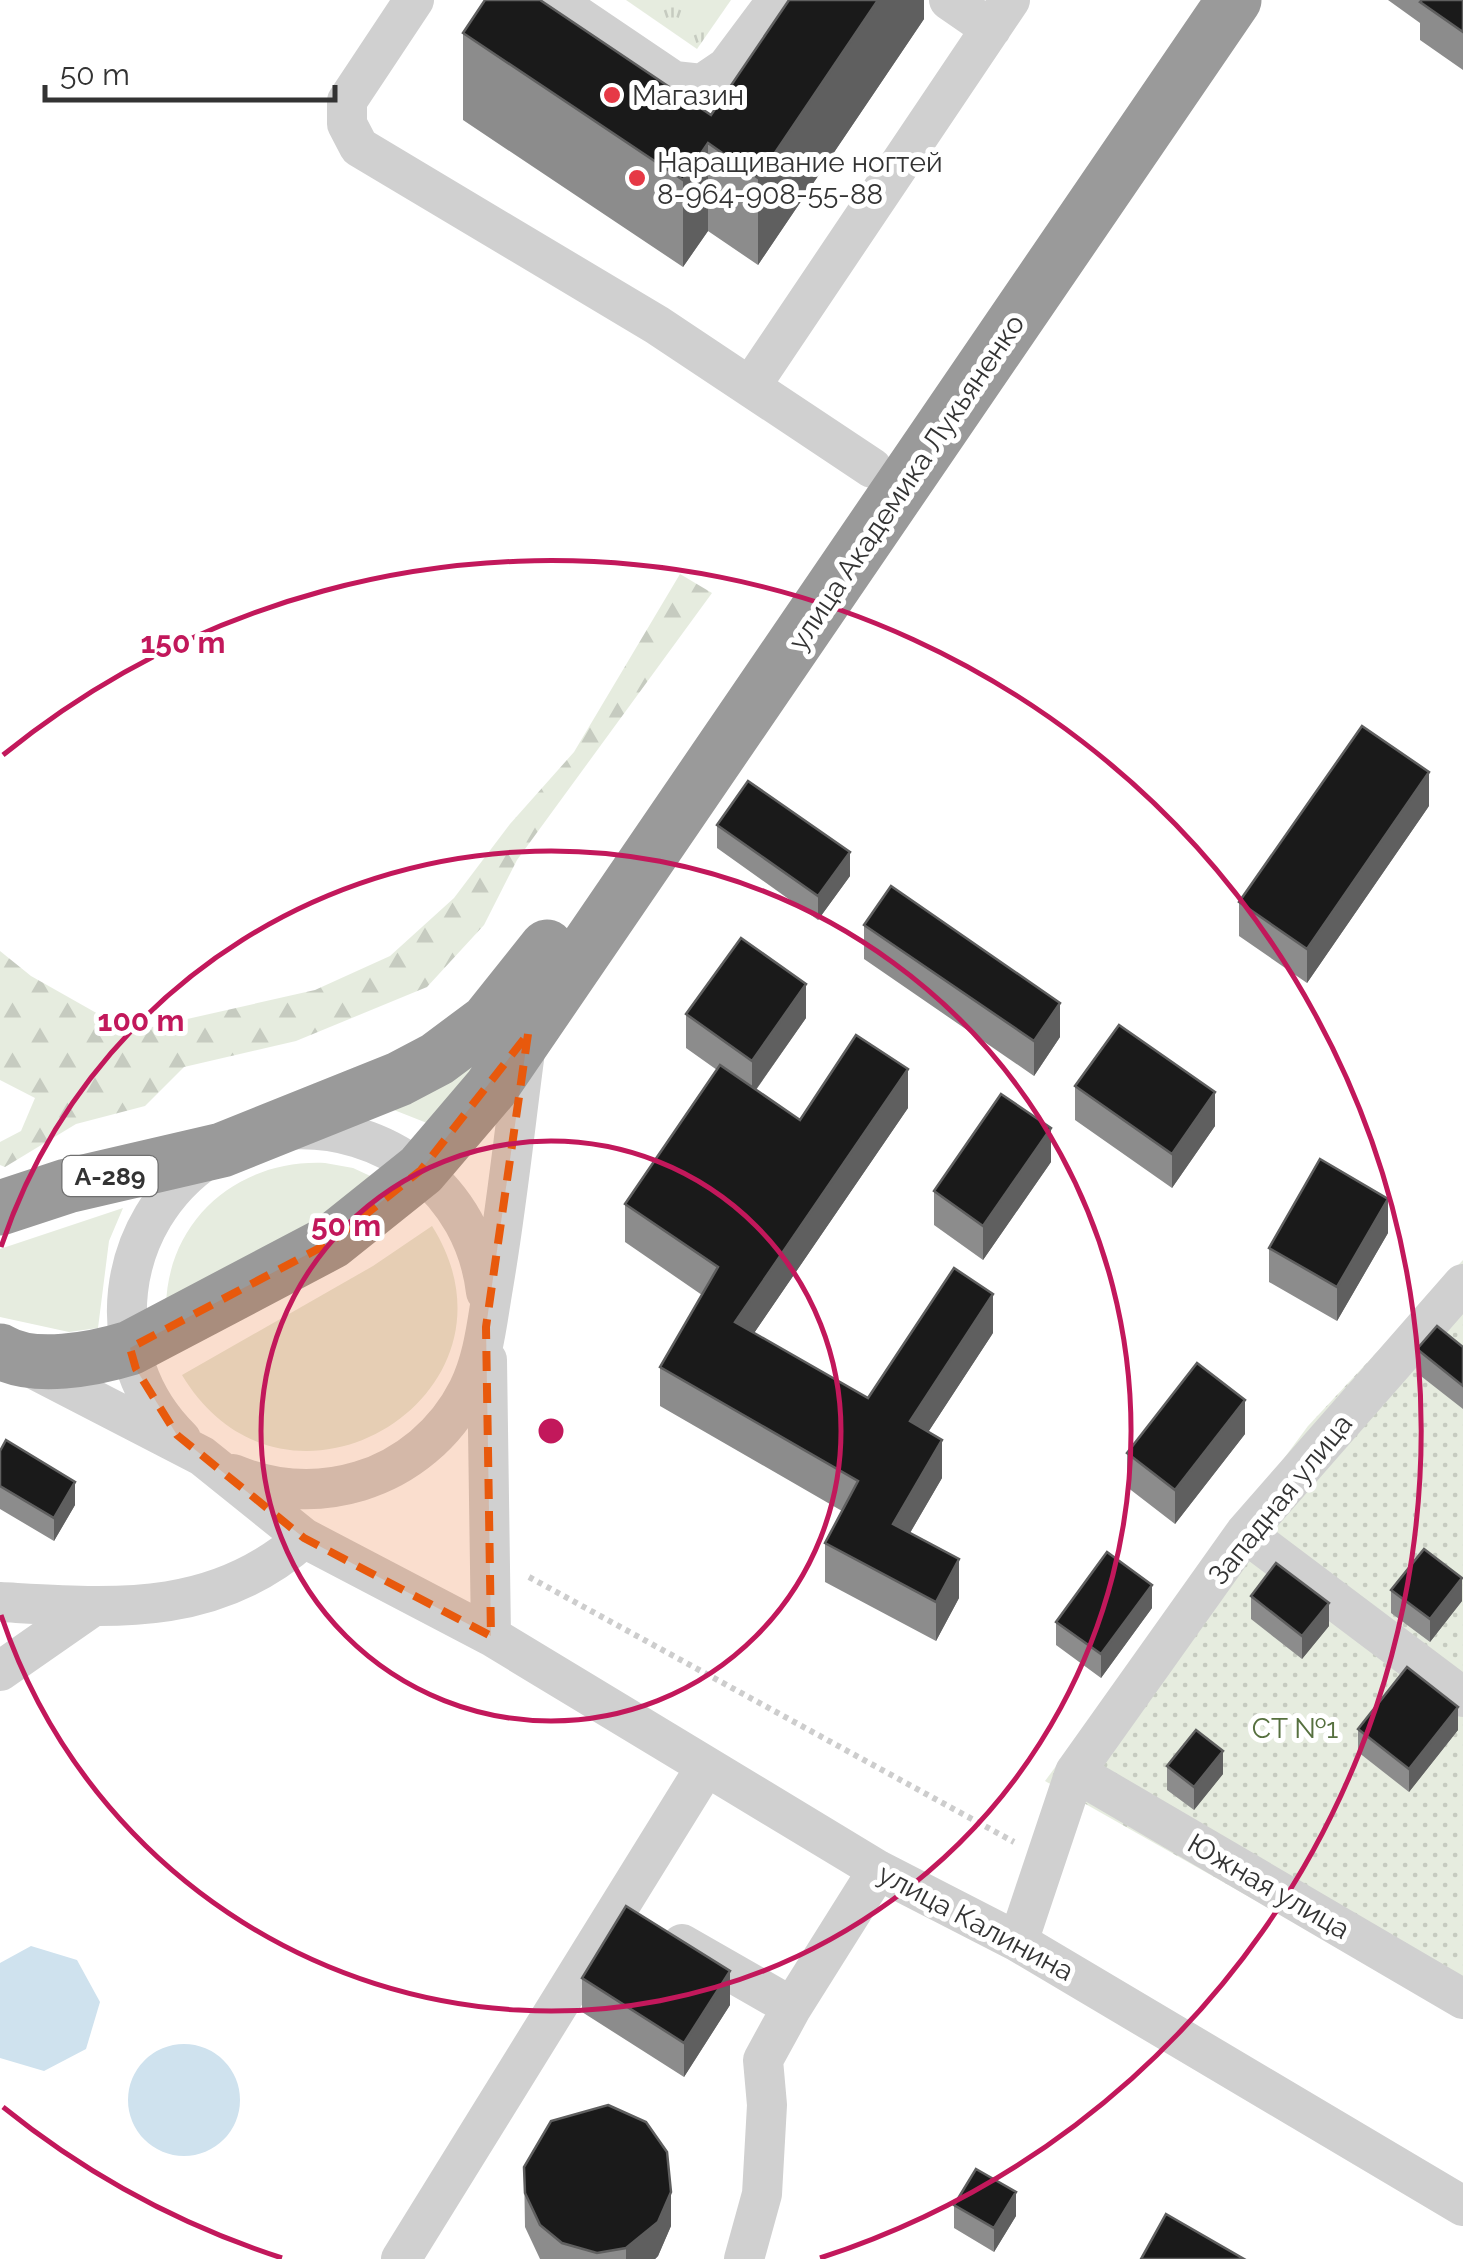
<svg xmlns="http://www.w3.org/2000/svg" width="1463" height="2259" viewBox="0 0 1463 2259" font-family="Raleway,sans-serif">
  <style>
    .grass { fill: #e6ecdf }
    .forest { fill: url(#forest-firs) }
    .park { fill: url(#park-tufts) }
    .garden { fill: url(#garden-dots) }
    .water { fill: #cfe2ee }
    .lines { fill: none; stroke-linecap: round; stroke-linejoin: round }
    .path { stroke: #cdcdcd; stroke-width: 6; stroke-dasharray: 5 5; stroke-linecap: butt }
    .minor { stroke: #d0d0d0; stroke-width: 40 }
    .highway { stroke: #9a9a9a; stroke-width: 55 }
    .wall { fill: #8c8c8c }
    .shaded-wall { fill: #5f5f5f }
    .building { fill: #1a1a1a; stroke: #5f5f5f; stroke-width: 2.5 }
    .marked { fill: #e8590c; fill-opacity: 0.2; stroke: #e8590c; stroke-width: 8; stroke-dasharray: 20 12; stroke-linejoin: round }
    .ring { fill: none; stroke: #c2185b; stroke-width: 5 }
    .poi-dot { fill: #e63946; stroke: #fff; stroke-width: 4 }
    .labels { text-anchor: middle; stroke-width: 10; stroke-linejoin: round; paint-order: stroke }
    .shield { fill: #fff; stroke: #707070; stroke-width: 2.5 }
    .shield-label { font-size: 25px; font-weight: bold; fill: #333 }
    .poi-label { font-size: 28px; fill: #333; stroke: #fff; text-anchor: start }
    .street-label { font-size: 28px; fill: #333; stroke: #fff }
    .park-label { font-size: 28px; fill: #56703f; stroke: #fff }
    .centre { fill: #c2185b; stroke: #fff; stroke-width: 5 }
    .ring-label { font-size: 30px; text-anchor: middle; font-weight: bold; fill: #c2185b; stroke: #fff; stroke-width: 10; stroke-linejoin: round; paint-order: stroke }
  </style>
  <defs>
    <pattern id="forest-firs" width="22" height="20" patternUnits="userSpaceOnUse" patternTransform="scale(2.5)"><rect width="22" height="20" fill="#e6ecdf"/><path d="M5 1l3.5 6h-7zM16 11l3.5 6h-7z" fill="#c6cbc0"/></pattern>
    <pattern id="park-tufts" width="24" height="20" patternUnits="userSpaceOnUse" patternTransform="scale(2.5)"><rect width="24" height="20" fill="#e6ecdf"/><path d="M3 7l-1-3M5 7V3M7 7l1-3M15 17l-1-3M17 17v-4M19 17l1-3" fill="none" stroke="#c6cbc0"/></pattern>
    <pattern id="garden-dots" width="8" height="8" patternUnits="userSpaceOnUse" patternTransform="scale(2.5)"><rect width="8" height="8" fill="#e6ecdf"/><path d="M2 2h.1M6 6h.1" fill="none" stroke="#c6cbc0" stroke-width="1.8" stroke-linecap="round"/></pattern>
  </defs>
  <rect width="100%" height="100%" fill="#fff"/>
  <path class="grass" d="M487 1054 432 1125 394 1110Z
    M325 1163 353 1168 392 1186 166 1306C168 1219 239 1159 325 1163Z
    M123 1208 109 1241 98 1328 69 1332 0 1317V1249Z
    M432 1226C538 1394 286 1548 182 1375L373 1266Z"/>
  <path class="forest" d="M680 574 712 593 517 860 484 925 427 987 296 1041 184 1067 145 1106 76 1124 5 1167 0 1165V1142L21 1131 35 1098 0 1080V951L31 976 130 1032 315 990 390 956 454 898 510 824 574 752Z"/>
  <path class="park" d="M626 0H731L697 49Z"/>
  <path class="garden" d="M1463 1260V2018L1045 1781 1308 1426Z"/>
  <path class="water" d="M31 1946 77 1960 100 2002 86 2049 44 2071 0 2058V1963Z
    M128 2100a56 56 0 1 1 112 0a56 56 0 1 1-112 0Z"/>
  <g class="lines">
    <path class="path" d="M529 1577 1014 1842"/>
    <path class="minor" d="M414 0 347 101V124L359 147 657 325 872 468
      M554 0 674 81 702 84 727 67 777 0
      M949 0 991 29
      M750 387 1010 0
      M285 1130C386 1122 474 1190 486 1292
      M487 1360 491 1636
      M24 1364 202 1456 304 1538 491 1636 878 1870 1018 1942 1463 2206
      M181 1439C97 1357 114 1221 210 1157
      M233 1474C274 1491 317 1494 360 1481 406 1467 446 1434 468 1390 484 1358 487 1322 493 1287 507 1206 515 1125 526 1044
      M1245 1533 1463 1697
      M0 1602C113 1608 214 1618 304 1538
      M0 1671 92 1607
      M1075 1772 1463 1999
      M1018 1942 1075 1772 1245 1533 1463 1284
      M682 1944 792 2007 878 1870
      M401 2259 705 1768
      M744 2259 762 2194 767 2105 763 2060 792 2007"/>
    <path class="highway" d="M0 1208 67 1186 222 1150 399 1079 437 1059 488 1021 547 947
      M0 1351C33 1371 94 1359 130 1348L331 1242 421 1170 491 1088 1234 0"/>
  </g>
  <path class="wall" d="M924 0V19L758 265 708 231 683 267 463 120V33L711 115Z
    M1388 0H1463V70L1420 40V23Z
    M1429 806 1307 983 1239 936V902Z
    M717 825 850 876 818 920 717 848Z
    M864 925 1060 1037 1034 1076 864 959Z
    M686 1014 806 1018 756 1090 800 1120 908 1108 754 1333 868 1398 993 1333 928 1432 942 1478 910 1533 959 1598 936 1641 825 1582V1543L842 1511 660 1406V1367L702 1295 625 1242V1204L717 1070 686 1048Z
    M1075 1086 1215 1126 1172 1188 1075 1120Z
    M1051 1162 983 1260 934 1225V1191Z
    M1388 1233 1337 1321 1269 1282V1248Z
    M1463 1347V1409L1417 1373V1349Z
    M1245 1434 1175 1524 1127 1487V1453Z
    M0 1451 75 1505 54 1541 0 1509Z
    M1391 1590 1462 1601 1430 1642 1391 1613Z
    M1251 1596 1329 1626 1302 1659 1251 1619Z
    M1152 1608 1101 1678 1056 1645V1622Z
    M1358 1729 1458 1730 1409 1792 1358 1752Z
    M1167 1766 1223 1774 1194 1810 1167 1790Z
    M582 1978 730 2005 684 2077 582 2012Z
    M524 2167 671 2226 658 2256 655 2259H540L525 2227Z
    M954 2205 1016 2216 994 2252 954 2228Z"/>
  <path class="shaded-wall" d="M878 0H924V19L758 265V178Z
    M708 143V231L683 267V180Z
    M1429 772V806L1307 983V949Z
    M850 852V876L818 920V896Z
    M806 984V1018L752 1095V1061Z
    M1060 1003V1037L1034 1076V1041Z
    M908 1069V1108L735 1361V1322Z
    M1215 1092V1126L1172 1188V1154Z
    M1051 1128V1162L983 1260V1226Z
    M1388 1199V1233L1337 1321V1287Z
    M993 1294V1333L910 1460V1421Z
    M1245 1400V1434L1175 1524V1490Z
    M942 1440V1478L893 1562V1524Z
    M75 1482V1505L54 1541V1518Z
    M959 1559V1598L936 1641V1602Z
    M1462 1578V1601L1430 1642V1619Z
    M1152 1585V1608L1101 1678V1654Z
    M1329 1603V1626L1302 1659V1636Z
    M1458 1707V1730L1409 1792V1769Z
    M1223 1751V1774L1194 1810V1787Z
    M730 1971V2005L684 2077V2043Z
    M671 2192V2226L658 2256 655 2259H626V2248Z
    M1016 2192V2216L994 2252V2228Z"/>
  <path class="building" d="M485 0H540L711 115 789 0H878L758 178 708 143 683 180 463 33Z
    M1422 0H1463V32L1420 2Z
    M1362 726 1429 772 1307 949 1239 902Z
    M748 781 850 852 818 896 717 825Z
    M891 886 1060 1003 1034 1041 864 925Z
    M741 938 806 984 752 1061 686 1014Z
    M1119 1025 1215 1092 1172 1154 1075 1086Z
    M856 1035 908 1069 735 1322 868 1398 954 1268 993 1294 910 1421 942 1440 893 1524 959 1559 936 1602 825 1543 858 1481 660 1367 718 1267 625 1204 720 1065 800 1120Z
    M1001 1094 1051 1128 983 1226 934 1191Z
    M1320 1159 1388 1199 1337 1287 1269 1248Z
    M1437 1326 1463 1347V1386L1417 1349Z
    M1197 1363 1245 1400 1175 1490 1127 1453Z
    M6 1440 75 1482 54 1518 0 1486V1451Z
    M1424 1549 1462 1578 1430 1619 1391 1590Z
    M1107 1552 1152 1585 1101 1654 1056 1622Z
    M1276 1563 1329 1603 1302 1636 1251 1596Z
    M1407 1667 1458 1707 1409 1769 1358 1729Z
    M1196 1730 1223 1751 1194 1787 1167 1766Z
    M626 1906 730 1971 684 2043 582 1978Z
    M608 2105 646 2122 667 2152 671 2192 658 2222 626 2248 597 2253 562 2243 540 2225 525 2193 524 2167 551 2121Z
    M976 2169 1016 2192 994 2228 954 2205Z
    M1166 2214 1244 2259H1141Z"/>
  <path class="marked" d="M528 1034 486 1327 491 1636 304 1538 177 1435 136 1369 130 1348 331 1242 421 1170Z"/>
  <g class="ring">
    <circle cx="551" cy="1431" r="290"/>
    <path d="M1 1247A580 580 0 1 1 1 1615"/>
    <path d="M282 2258A870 870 0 0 1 3 2107M3 755A870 870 0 1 1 820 2258"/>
  </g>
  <g class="poi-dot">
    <circle cx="612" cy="95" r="10"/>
    <circle cx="637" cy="178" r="10"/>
  </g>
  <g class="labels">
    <rect class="shield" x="62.5" y="1156" width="95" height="40" rx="8"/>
    <g class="shield-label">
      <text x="110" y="1185">А-289</text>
    </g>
    <g class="poi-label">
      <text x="632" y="105">Магазин</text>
      <text x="657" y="172">Наращивание ногтей<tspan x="657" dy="32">8-964-908-55-88</tspan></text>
    </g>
    <g class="street-label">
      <text transform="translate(906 482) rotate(-56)" y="10">улица Академика Лукьяненко</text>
      <text transform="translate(1280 1499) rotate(-51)" y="10">Западная улица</text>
      <text transform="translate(1269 1886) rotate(30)" y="10">Южная улица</text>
      <text transform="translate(976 1922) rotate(28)" y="10">улица Калинина</text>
    </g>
    <g class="park-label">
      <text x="1295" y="1738">СТ №1</text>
    </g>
  </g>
  <circle cx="551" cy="1431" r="15" class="centre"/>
  <g class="ring-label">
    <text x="183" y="653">150 m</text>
    <text x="141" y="1031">100 m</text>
    <text x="346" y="1236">50 m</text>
  </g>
  <path d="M45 85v15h290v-15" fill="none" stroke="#333333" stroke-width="5"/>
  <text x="60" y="85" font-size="30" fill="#333333" stroke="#ffffff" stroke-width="8" paint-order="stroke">50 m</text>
</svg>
